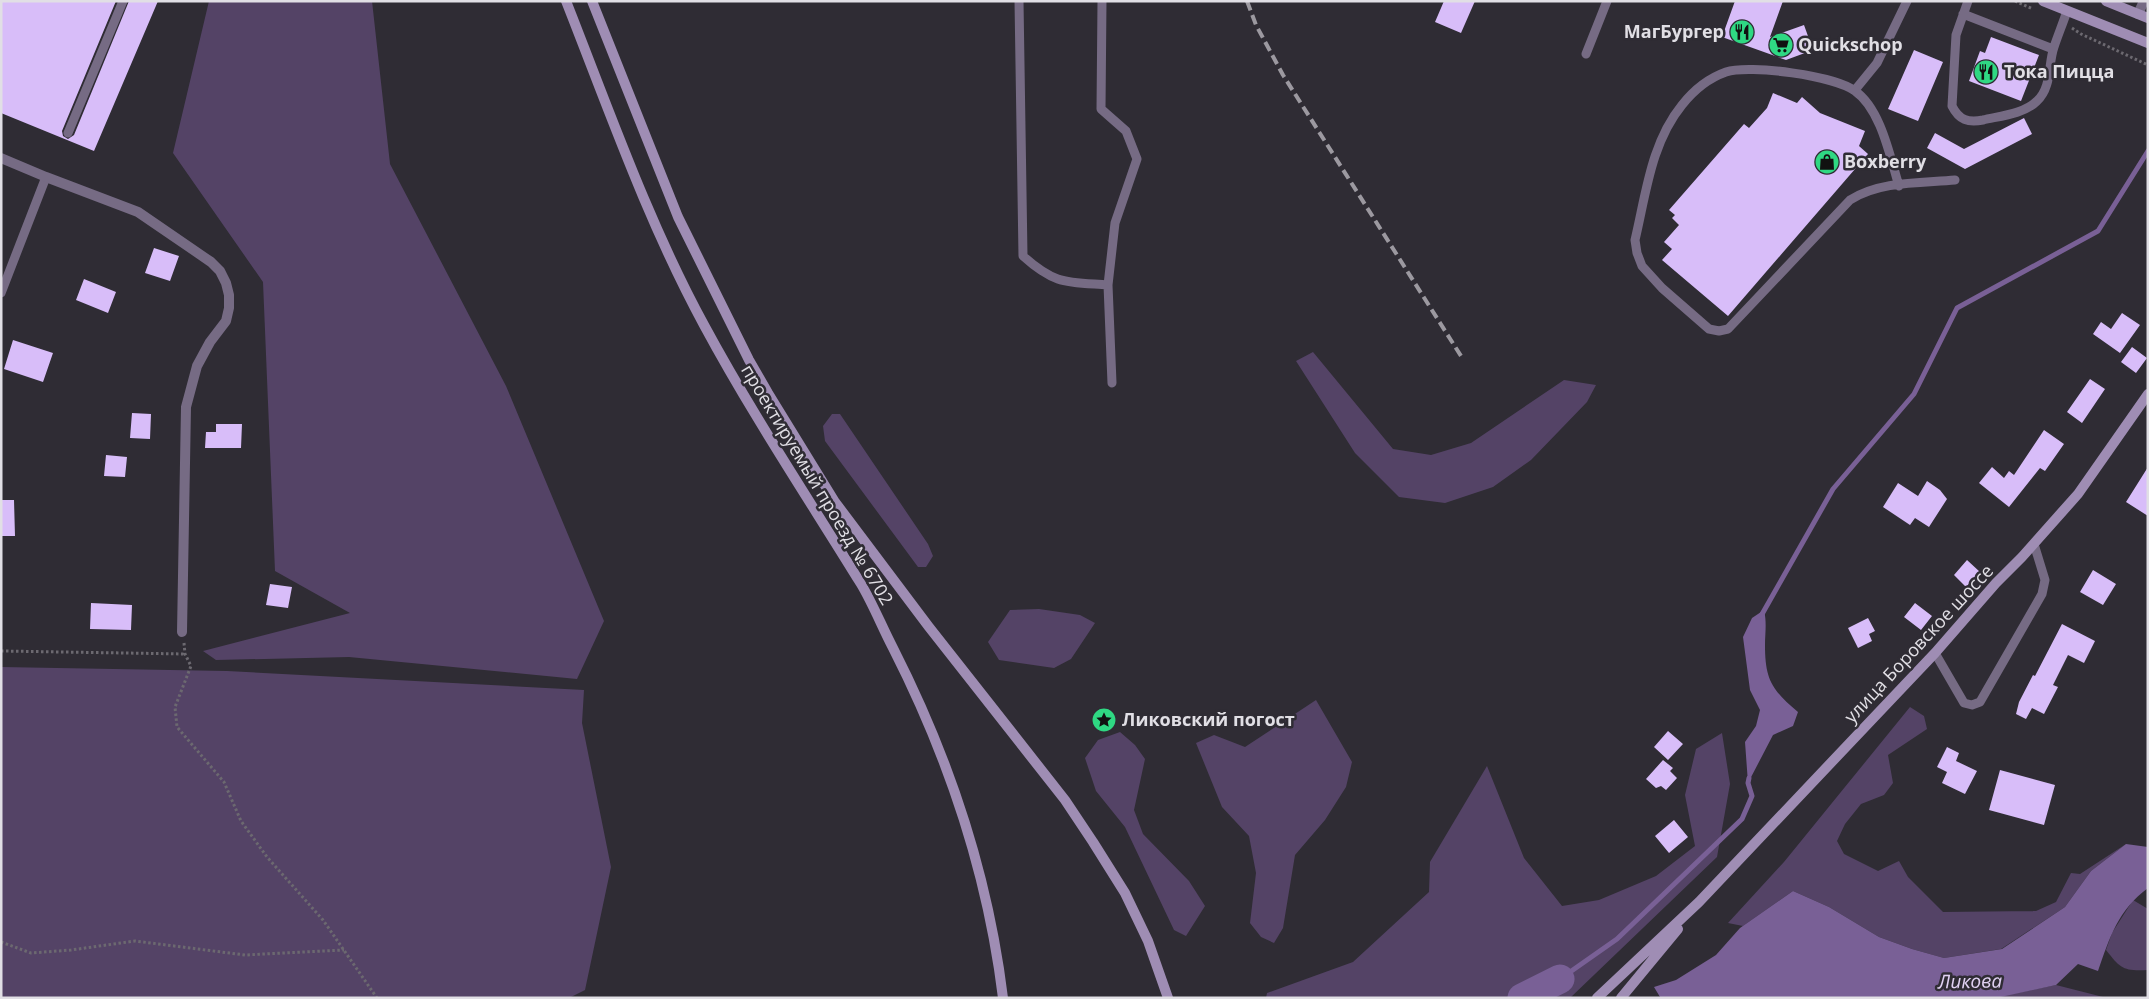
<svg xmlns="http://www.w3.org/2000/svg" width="2149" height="999" viewBox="0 0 2149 999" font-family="'Open Sans',sans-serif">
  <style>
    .green { fill: #544366 }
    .water { fill: #796096 }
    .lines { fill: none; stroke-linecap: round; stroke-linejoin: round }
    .stream { stroke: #796096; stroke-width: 5 }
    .river { stroke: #796096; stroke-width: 29 }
    .building { fill: #d8bdf9 }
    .path { stroke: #6c6970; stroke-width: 3; stroke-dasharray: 2.5 2.5; stroke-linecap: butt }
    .lane { stroke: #766b84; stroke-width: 9 }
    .street { stroke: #766b84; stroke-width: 10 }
    .secondary { stroke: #9f8db4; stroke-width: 10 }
    .rail { stroke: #9c99a0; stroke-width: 4; stroke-dasharray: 10 5; stroke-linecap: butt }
    .labels { text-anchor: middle; stroke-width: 5; stroke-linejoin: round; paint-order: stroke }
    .poi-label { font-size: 18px; font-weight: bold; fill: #e1dfe5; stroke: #2f2c34; text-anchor: start }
    .street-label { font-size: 18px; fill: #e1dfe5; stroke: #2f2c34 }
    .water-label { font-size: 19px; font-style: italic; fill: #e1d2f3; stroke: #2f2c34 }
  </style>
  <rect width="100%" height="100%" fill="#2f2c34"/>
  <path class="green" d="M209 1H372L390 164 506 386 604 621 577 679 349 657 216 660 203 651 350 613 275 571 263 282 173 153Z
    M1313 352 1393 449 1431 455 1471 443 1564 380 1596 385 1587 402 1531 460 1493 487 1445 503 1399 497 1355 453 1296 361Z
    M832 414H840L928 544 933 556 926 567H918L825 441 823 426Z
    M1039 609 1080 615 1095 623 1071 659 1054 668 999 660 988 642 1010 610Z
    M1 667 227 671 584 690 582 723 611 867 585 990 569 998H1Z
    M1316 700 1352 762 1346 787 1325 820 1295 855 1283 928 1274 943 1261 937 1250 923 1256 873 1249 836 1222 807 1196 743 1214 735 1245 747Z
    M1910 707 1924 716 1927 729 1888 755 1893 783 1884 795 1861 804 1845 824 1837 841 1844 854 1878 871 1899 861 1908 877 1943 912 2036 911 2056 902 2071 873 2080 874 2126 844 2091 871 2065 907 2001 949 1944 958 1912 949 1879 937 1829 907 1793 891 1743 926 1728 923 1784 862Z
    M1120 732 1135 745 1145 759 1134 810 1143 834 1189 881 1205 906 1186 936 1174 930 1125 827 1096 791 1085 758 1098 740Z
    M1722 733 1730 784 1717 857 1570 998H1266L1267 993 1353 962 1429 892 1430 862 1487 766 1524 858 1562 906 1599 900 1656 876 1695 846 1685 795 1696 749Z
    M2133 900 2148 909V970C2123 971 2121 969 2106 950L2112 933Z
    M2056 985 2107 998H1991Z"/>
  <path class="water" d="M1764 610C1767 623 1765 633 1765 645 1765 680 1772 690 1798 712L1793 726 1773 735 1748 783 1745 742 1756 726 1760 710 1750 690 1743 637 1752 618Z
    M2126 844 2148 847V888C2118 910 2110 937 2098 971L2078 964 2056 985 1996 998H1670L1660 997 1654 987 1676 980 1716 955 1740 928 1793 891 1829 907 1879 937 1912 949 1944 958 2002 949 2065 907 2091 871Z"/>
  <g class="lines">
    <path class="stream" d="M1761 616 1833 489 1914 394 1957 308 2098 231 2148 151
      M1560 979 1617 939 1742 819 1752 796 1748 783 1749 778"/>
    <path class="river" d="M1522 998 1560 979"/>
  </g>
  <path class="building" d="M1 1H116L62 131 63 136 68 139 74 135 129 1H158L94 151 1 113Z
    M1444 1H1475L1461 33 1435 22Z
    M1735 1H1783L1770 37 1804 25 1813 50 1786 60 1722 37Z
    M1991 37 2039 55 2021 101 1969 81 1980 51 1985 53Z
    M1914 50 1943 62 1918 121 1888 109Z
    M1773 93 1797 103 1802 97 1820 113 1865 131 1859 146 1868 154 1728 316 1662 260 1672 249 1664 242 1679 225 1672 218 1675 215 1669 210 1744 124 1749 128 1767 108Z
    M2024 118 2032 134 1965 169 1927 148 1935 133 1964 149Z
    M154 248 179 256 170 281 145 273Z
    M84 279 116 292 108 313 76 300Z
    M2122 313 2140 325 2120 353 2093 334 2101 322 2111 329Z
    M13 340 53 353 43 382 4 369Z
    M2132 347 2147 358 2136 373 2121 362Z
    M2090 379 2105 389 2082 423 2067 412Z
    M132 413 151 414 150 439 130 438Z
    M216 424H242L241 448H205L206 432H216Z
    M2044 430 2064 444 2045 471 2040 468 2009 507 1979 483 1992 467 2004 478 2009 471 2014 475Z
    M106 455 127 457 125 477 104 476Z
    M2148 467V516L2126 502Z
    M1927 481 1940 490 1947 499 1929 527 1915 518 1910 525 1883 507 1898 483 1918 496Z
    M1 500H14L15 536H1Z
    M1967 560 1980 572 1966 587 1954 575Z
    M2093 570 2116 584 2103 605 2080 592Z
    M270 584 292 587 288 608 266 605Z
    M91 603 132 605 131 630 90 629Z
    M1915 603 1932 616 1921 630 1904 617Z
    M1868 618 1875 631 1869 634 1872 641 1858 648 1848 628Z
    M2062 624 2095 641 2084 663 2068 655 2053 685 2058 687 2044 714 2032 708 2026 719 2016 714 2019 702 2033 675 2035 676Z
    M1668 731 1683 744 1668 760 1654 747Z
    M1947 747 1959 753 1956 761 1977 771 1965 794 1942 783 1947 772 1937 767Z
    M1663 760 1673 768 1670 771 1677 778 1666 790 1661 786 1656 788 1646 779Z
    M2000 770 2055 785 2044 825 1989 810Z
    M1674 820 1688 837 1669 853 1655 836Z"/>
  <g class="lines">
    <path class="path" d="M2015 1 2033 9
      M2072 28 2081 34 2148 65
      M184 643 185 654 191 666 175 707 177 727 224 782 241 821 267 857 323 920 377 998
      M1 651 185 654
      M1 942 31 953 71 950 135 941 245 955 344 950"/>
    <path class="lane" d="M1019 1 1023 256C1055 285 1067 282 1108 285
      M1102 1 1101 109 1126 131 1137 159 1115 223 1108 285 1112 383
      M1968 1 1956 35 1952 106C1959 120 1968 123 1983 120 2000 116 2024 114 2037 101 2052 87 2048 64 2054 47 2058 35 2063 23 2067 11
      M1963 14 2053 49
      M1586 54 1607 1
      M1855 90 1877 63 1907 1
      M68 133 123 1
      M1899 186C1890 157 1881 109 1855 91 1836 76 1749 64 1726 72 1709 78 1693 91 1682 105 1651 143 1646 194 1635 240L1637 253 1642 266 1662 288 1709 329 1719 331 1728 329 1850 200C1879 181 1921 183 1955 180
      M1 293 46 177
      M1935 653 1964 703 1972 705 1980 702 2042 594 2045 580 2034 544"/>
    <path class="street" d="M2138 14 2144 1
      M1 158 46 177 138 212 211 262 220 271 226 283 229 295V308L226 321 210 342 197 366 186 407 182 632"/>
    <path class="secondary" d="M566 1C609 110 648 222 704 325 752 414 808 498 861 584 873 604 882 627 893 648 949 758 988 875 1003 998
      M592 1 678 217 749 360 768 393 835 502 929 627 1065 800 1093 842 1125 893 1148 941 1168 998
      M2043 1 2148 43
      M2106 1 2148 18
      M1597 998 1699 902 1935 653 1996 583 2022 557 2078 494 2148 394
      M1621 998 1678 929"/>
    <path class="rail" d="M1247 1 1256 25 1283 75 1461 356"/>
  </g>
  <defs>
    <symbol id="restaurant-disc" viewBox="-11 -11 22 22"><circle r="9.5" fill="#2fd883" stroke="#2f2c34"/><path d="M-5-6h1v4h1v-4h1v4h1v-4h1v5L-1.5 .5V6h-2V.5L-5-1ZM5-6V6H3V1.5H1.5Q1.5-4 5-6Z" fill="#111"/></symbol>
    <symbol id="supermarket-disc" viewBox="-11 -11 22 22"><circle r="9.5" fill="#2fd883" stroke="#2f2c34"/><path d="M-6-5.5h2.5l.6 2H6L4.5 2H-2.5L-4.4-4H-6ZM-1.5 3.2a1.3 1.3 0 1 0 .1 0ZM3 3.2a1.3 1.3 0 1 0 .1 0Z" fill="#111"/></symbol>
    <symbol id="shop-disc" viewBox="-11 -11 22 22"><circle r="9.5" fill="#2fd883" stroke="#2f2c34"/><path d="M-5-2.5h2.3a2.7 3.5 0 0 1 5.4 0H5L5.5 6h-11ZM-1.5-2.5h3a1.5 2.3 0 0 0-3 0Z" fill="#111"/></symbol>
    <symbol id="sight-disc" viewBox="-11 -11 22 22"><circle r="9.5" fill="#2fd883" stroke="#2f2c34"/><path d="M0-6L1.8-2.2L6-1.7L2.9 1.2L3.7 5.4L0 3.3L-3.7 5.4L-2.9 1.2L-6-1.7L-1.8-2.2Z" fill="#111"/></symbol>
  </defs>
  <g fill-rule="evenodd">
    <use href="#restaurant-disc" x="1728" y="18" width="28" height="28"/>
    <use href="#supermarket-disc" x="1767" y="31" width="28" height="28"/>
    <use href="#restaurant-disc" x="1972" y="58" width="28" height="28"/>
    <use href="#shop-disc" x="1813" y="148" width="28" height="28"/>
    <use href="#sight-disc" x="1090" y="706" width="28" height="28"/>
  </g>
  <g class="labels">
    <g class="poi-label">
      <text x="1724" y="38" text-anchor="end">МагБургер</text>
      <text x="1798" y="51">Quickschop</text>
      <text x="2004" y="78">Тока Пицца</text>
      <text x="1844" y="168">Boxberry</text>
      <text x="1122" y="726">Ликовский погост</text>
    </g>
    <g class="street-label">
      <text transform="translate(817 485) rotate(59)" y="6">проектируемый проезд № 6702</text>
      <text transform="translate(1919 644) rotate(-47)" y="6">улица Боровское шоссе</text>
    </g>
    <g class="water-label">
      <text transform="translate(1970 981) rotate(-1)" y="7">Ликова</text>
    </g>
  </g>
  <rect width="2149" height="999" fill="none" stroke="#e1dfe5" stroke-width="5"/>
</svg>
